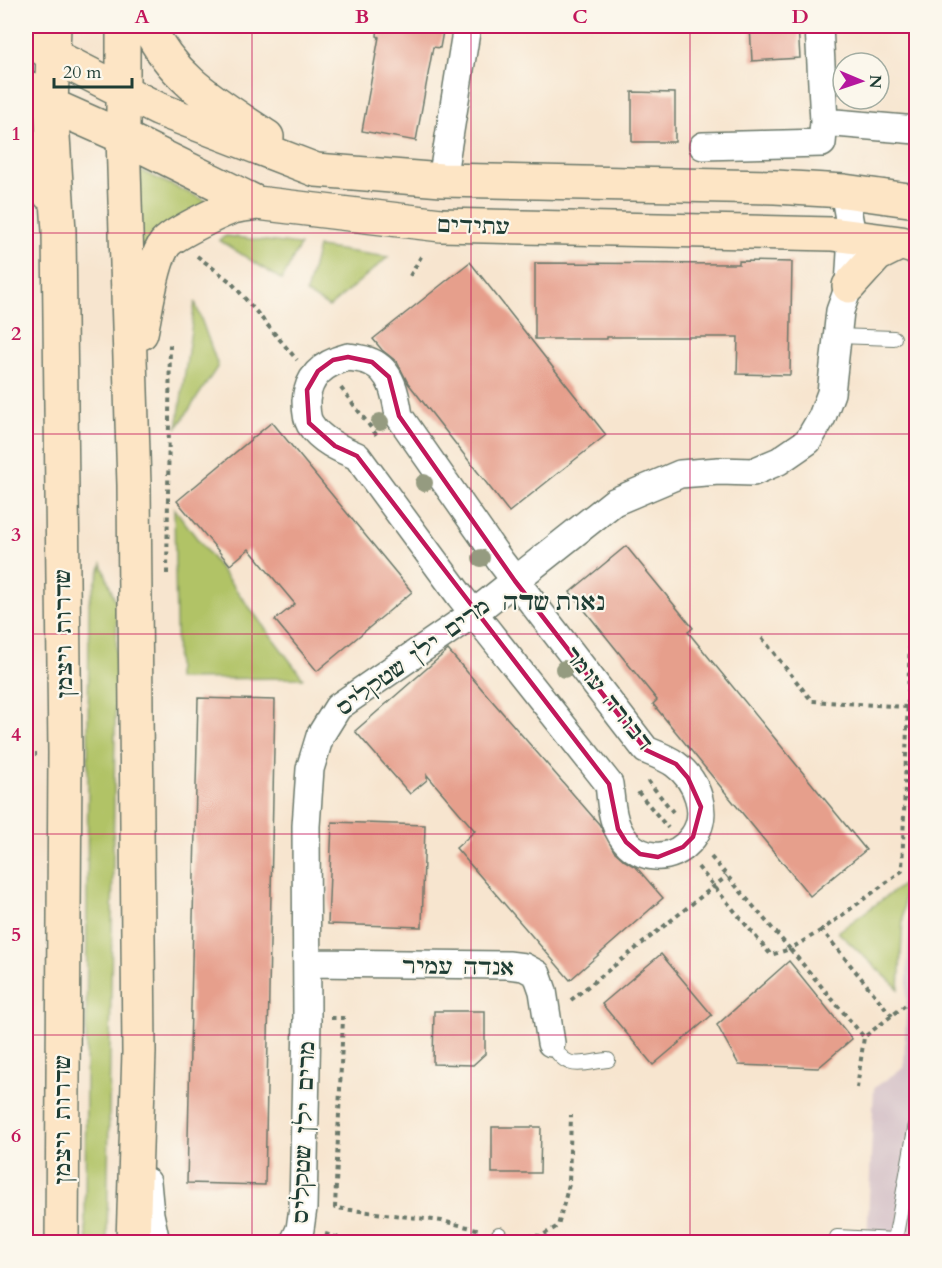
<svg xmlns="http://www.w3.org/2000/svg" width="942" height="1268" viewBox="0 0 942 1268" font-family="Cardo,'Frank Ruhl Libre',serif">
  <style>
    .industrial { fill: #d2bdc5 }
    .green { fill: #b1c366; stroke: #68804d; stroke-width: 1.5 }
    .building { fill: #e69f8c }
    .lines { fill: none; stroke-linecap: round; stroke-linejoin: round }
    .lane-casing { stroke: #6b786a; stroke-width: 16 }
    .street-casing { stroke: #6b786a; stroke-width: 30 }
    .secondary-casing { stroke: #6b786a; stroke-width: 36 }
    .path { stroke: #6b786a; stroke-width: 4; stroke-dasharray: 4.5 4.5; stroke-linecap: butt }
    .lane { stroke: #fff; stroke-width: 14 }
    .street { stroke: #fff; stroke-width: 27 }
    .secondary { stroke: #fde5c5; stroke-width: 33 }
    .tree { fill: #959b80 }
    .marked { fill: none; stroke: #c2185b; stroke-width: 4.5; stroke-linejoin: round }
    .grid { fill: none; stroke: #c2185b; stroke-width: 1.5; stroke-opacity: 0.55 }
    .labels { text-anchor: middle; stroke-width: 4.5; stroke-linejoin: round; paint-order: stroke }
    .street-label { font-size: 22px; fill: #1f3d34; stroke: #fbf7ec }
    .neighbourhood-label { font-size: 24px; font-weight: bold; fill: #1f3d34; stroke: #fbf7ec }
    .neatline { fill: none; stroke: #c2185b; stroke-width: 2 }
    .grid-label { font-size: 20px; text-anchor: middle; font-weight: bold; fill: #c2185b }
  </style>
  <rect width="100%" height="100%" fill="#fbf7ec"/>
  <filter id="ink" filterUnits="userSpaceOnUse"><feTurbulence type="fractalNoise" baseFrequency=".0167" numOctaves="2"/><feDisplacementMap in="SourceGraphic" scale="12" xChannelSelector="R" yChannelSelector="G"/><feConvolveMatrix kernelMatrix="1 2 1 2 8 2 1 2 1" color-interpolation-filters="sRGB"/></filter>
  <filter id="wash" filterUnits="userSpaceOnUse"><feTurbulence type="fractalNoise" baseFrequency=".008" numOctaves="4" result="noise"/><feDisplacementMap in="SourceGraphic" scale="24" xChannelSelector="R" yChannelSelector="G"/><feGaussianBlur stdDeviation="1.35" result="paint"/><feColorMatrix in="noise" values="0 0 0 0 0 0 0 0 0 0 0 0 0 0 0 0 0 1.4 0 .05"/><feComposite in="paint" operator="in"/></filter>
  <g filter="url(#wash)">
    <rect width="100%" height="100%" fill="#f7e5cf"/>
    <path class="industrial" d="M916 720V1242H867L874 1088 904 1067Z"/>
    <path class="green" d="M137 169 209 202 134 308Z
      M226 236 300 245 282 280 219 240Z
      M318 247 388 257 329 307 306 293Z
      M195 302 218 366 177 428Z
      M174 508 303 678 177 679Z
      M102 564 117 606 107 1242H87L85 1220 89 602Z
      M905 883 899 989 838 932Z"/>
    <g id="blocks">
      <path class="building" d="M378 26H444L440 48 433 47 416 141 362 131 379 37 377 36Z
        M750 26H798L800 58 752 61Z
        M632 92 675 93V142H632Z
        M739 261 792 262 790 375 737 374 738 337H607V339H535V263L739 264Z
        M470 262 606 435 509 512 408 383 397 362 382 350 373 339Z
        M272 422 412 592 317 671 275 620 295 604 249 549 230 565 177 501Z
        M626 546 693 628 688 632 866 850 810 896 653 704 657 700 570 592Z
        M448 650 599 824 614 851 625 861 637 868 663 898 570 980 456 848 475 831 427 775V780L410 794 355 731Z
        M198 698 275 700 265 1185 187 1183Z
        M332 822 425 825 422 927 328 924Z
        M661 954 712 1015 653 1065 602 1004Z
        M789 961 852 1039 818 1068 739 1065 717 1025Z
        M434 1011H485V1054L473 1065 433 1064Z
        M492 1127H541L540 1173H492Z"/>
    </g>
  </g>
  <g filter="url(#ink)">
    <use href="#blocks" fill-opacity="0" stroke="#6b786a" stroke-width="1.5"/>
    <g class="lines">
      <defs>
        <path id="lane" d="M837 336 894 338
          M551 1043C567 1072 579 1063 608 1060
          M499 1234V1242
          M837 1237 895 1240 916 1124"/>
        <path id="street" d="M819 26 824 122
          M703 146 822 143 824 122 916 130
          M442 180 467 26
          M348 357C355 358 365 359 371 362 392 371 396 396 399 416L501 562 646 750C656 754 667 758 675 764 697 780 710 814 693 837 672 866 633 861 618 829 611 816 611 799 609 784L460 596 357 456C340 449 320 440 310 424 307 419 306 408 306 401 308 376 324 363 348 357Z
          M307 963 508 965 524 967 537 974 543 991 551 1043
          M147 1182 150 1214 156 1242
          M294 1242 300 1229 303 1208 307 1020 306 826 310 769 320 736 338 707 474 613 614 502 680 474 719 471 753 472 779 461 808 441 822 417 831 393 840 311 849 286 852 236 844 191"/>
        <path id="secondary" d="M54 26 51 105 59 231 65 753 62 1242
          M123 26V137L134 485 139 1052 133 1242
          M148 26C174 81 218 104 267 137
          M26 37 52 55 158 109 316 170 442 180 775 187 844 191 916 201
          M26 88 51 105 123 137 257 203 441 225 832 234 901 243 916 248
          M26 144 37 165 49 194
          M849 286 877 255 901 243
          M141 333C146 311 152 261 165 244 173 234 217 213 230 208 238 205 248 205 257 203"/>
      </defs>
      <use href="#lane" class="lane-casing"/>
      <use href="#street" class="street-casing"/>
      <use href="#secondary" class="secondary-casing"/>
      <path class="path" d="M197 256 231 282 297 360
        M410 276 423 253
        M341 388 378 437
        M167 574 170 341
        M762 638 812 701 907 707
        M26 754H37
        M648 781 673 812
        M638 792 668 828
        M711 857 790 949 822 930
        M698 867 771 955 790 949 864 1037
        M571 1000 727 876
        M892 1016 822 930 902 871 912 582
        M331 1018H343L335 1208 442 1221 481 1230
        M857 1088 864 1037 916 997
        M325 1234 353 1242
        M518 1235 541 1236 558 1226 569 1184 571 1115"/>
      <use href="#lane" class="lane"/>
      <use href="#street" class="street"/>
      <use href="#secondary" class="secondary"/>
    </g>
    <g class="tree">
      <circle cx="380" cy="422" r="9"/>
      <circle cx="424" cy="483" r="9"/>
      <circle cx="481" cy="558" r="9"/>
      <circle cx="564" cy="669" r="9"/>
    </g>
  </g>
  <path class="marked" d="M348 357 372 362 389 377 399 416 515 581 646 750 676 764 688 778 701 807 693 837 683 847 658 857 640 854 626 842 618 829 609 784 357 456 335 446 309 423 307 390 318 371 333 360Z"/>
  <path class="grid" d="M252 26V1242M471 26V1242M690 26V1242M26 233H916M26 434H916M26 634H916M26 834H916M26 1035H916"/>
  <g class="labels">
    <g class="street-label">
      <text transform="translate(473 225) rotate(2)" y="8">עתידים</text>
      <text transform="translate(63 634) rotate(-91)" y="8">שדרות ויצמן</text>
      <text transform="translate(413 656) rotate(-36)" y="8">מרים ילן שטקליס</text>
      <text transform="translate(609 698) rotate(51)" y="8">דבורה עומר</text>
      <text transform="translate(458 966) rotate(1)" y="8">אנדה עמיר</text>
      <text transform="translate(62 1120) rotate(-90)" y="8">שדרות ויצמן</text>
      <text transform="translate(303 1132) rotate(-88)" y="8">מרים ילן שטקליס</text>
    </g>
    <g class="neighbourhood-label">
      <text x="554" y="610">נאות שדה</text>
    </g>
  </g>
  <rect width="942" height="1268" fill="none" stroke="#fbf7ec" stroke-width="66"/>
  <g transform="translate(861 81) rotate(92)"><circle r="28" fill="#fbf7ec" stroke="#a3ada2" stroke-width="1.5"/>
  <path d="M0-4.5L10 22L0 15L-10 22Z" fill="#b5179e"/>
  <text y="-9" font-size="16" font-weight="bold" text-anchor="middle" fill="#1f3d34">N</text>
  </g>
  <path d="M54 78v9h78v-9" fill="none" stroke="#1f3d34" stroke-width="3"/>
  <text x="63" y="78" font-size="18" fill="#1f3d34" stroke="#fbf7ec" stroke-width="4.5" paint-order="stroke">20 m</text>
  <rect x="33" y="33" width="876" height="1202" class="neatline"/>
  <g class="grid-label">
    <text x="142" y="23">A</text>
    <text x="362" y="23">B</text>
    <text x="580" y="23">C</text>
    <text x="800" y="23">D</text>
    <text x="16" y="140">1</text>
    <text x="16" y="340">2</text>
    <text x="16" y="541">3</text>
    <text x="16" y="741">4</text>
    <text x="16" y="941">5</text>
    <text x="16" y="1142">6</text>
  </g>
</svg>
